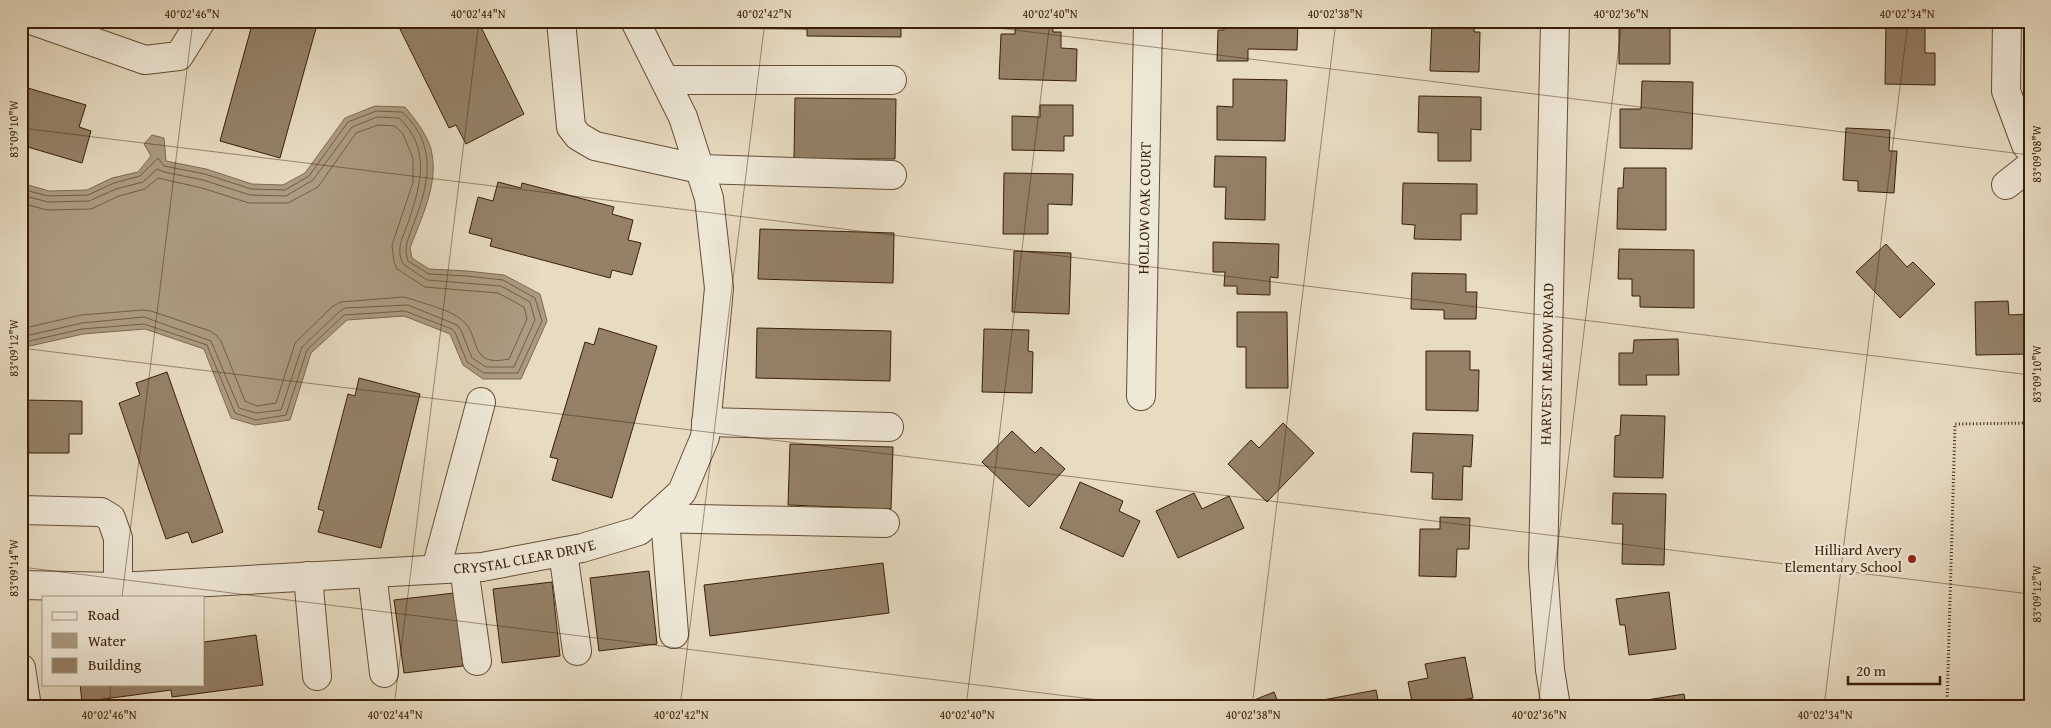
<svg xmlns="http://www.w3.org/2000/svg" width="2051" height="728" viewBox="0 0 2051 728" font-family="'Gentium Book Plus',serif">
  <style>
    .water { fill: #ac9b82; stroke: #7e6950 }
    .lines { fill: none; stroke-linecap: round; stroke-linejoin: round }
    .shore { stroke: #735d44; stroke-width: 1 }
    .building { fill: #948168; stroke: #3a1f06 }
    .minor-casing { stroke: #654e35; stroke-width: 30 }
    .path { stroke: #3a1f06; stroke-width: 3; stroke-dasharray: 1 2.5; stroke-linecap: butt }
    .minor { stroke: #efe8d7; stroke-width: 28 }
    .ticks { fill: none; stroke: #3a1f06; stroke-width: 1; stroke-opacity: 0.45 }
    .poi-dot { fill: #8f2418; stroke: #efe8d7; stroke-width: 2 }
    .labels { text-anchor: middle; stroke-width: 4.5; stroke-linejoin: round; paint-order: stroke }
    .street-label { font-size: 15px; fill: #3a1f06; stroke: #efe8d7 }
    .poi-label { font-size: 15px; fill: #3a1f06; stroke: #efe8d7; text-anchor: end }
    .neatline { fill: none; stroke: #3a1f06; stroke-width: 2 }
    .ticks-label { font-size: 12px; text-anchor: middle; fill: #3a1f06 }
  </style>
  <rect width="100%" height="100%" fill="#e7dbc2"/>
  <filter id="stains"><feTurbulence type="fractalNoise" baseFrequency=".004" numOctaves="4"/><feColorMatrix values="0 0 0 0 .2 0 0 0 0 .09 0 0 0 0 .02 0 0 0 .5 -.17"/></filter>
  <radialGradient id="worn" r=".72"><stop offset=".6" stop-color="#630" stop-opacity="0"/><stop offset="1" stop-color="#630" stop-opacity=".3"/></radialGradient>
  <path class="water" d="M375 106 405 107C415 119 430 138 432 154 438 185 421 219 410 248L412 258 429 269 467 271 504 275 540 294 547 321 521 379H483L463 365 450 334 404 316 347 320 311 353 290 420 255 425 231 418 204 349 145 329 83 334 21 348V183L49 191 87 190 112 178 138 172 151 156 144 144 152 135 164 138 166 161 206 169 252 184 283 185 305 173 345 118Z"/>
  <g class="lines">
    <path class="shore" d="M21 189 48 196 88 195 114 183 140 176 158 158 164 166 205 174 251 189 285 190 309 176 348 122 376 111 402 112C438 145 429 183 414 223 409 237 403 247 408 261L429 274 467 276 503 280 535 298 542 321 518 373H484L467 362 455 332 452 329 405 311 344 315 307 350 286 415 256 420 235 413 207 345 144 324 82 329 21 343
      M21 195 48 202 89 201 116 189 143 182 157 169 164 172 203 180 250 195 286 196 313 180 352 127 377 117 399 118C431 148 421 184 409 220 404 235 395 248 403 264L427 280 501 286 530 302 535 320 514 367H486L472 358 461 330 457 325 408 305 345 308 339 312 302 347 281 410 256 413 239 408 211 341 144 317 82 323 21 337
      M21 203 47 210 91 209 119 196 145 189 158 178 202 188 249 203H288L318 187 356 133 378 125 395 126 403 134 413 158V182L392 245 394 262 397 269 425 287 498 293 524 307 527 319 509 359C467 368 482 336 462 320 451 310 425 304 411 299L403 297 341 302 333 306 295 343 276 403 257 406 245 401 221 341 216 335 210 331 151 311 143 310 81 315 21 329"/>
  </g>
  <path class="building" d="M253 21H318L280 158 220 141Z
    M400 21H478L524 114 466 144 456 125 449 128 397 23Z
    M674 21H901V37L807 36V29L674 28Z
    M1015 21H1053V32H1061V48L1077 49 1076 81 999 79 1001 34H1015Z
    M1224 21H1298L1297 50 1248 49V61H1217L1218 30H1224Z
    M1432 21H1475L1474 32H1480L1479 72 1430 71Z
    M1619 21H1670V64H1619Z
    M1886 21H1925V53H1935V85L1885 84Z
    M1233 79 1287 80 1285 141 1217 140V106L1233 107Z
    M1642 81 1693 82 1692 149 1620 148V109H1641Z
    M21 86 86 105 79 127 91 131 82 163 21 145Z
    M1419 96 1481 97V130L1471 129V161H1438V133L1418 132Z
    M795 98 896 99 895 159H794Z
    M1040 105H1073V136H1064V151L1012 150V116L1040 117Z
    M1846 128 1890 130 1889 151H1897L1894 193 1858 191V181L1843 180Z
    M1215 156 1266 157 1265 220 1225 219 1226 187H1214Z
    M1624 168H1666V230L1617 229 1618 188H1623Z
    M1004 173 1073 174 1072 205 1048 204V234H1003Z
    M498 182 521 188 522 183 614 207 612 214 633 220 628 240 641 243 632 275 612 270 610 278 490 246 492 239 469 233 478 197 493 201Z
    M1403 183 1477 184V214H1461V240L1414 239 1415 225 1402 224Z
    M760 229 894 233 893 283 758 279Z
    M1213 242 1279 244 1278 278 1270 277V295L1237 294V286H1224L1225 272H1213Z
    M1886 244 1907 267 1913 262 1935 284 1900 318 1856 272Z
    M1619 249 1694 250V308L1640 307V296H1632V279H1618Z
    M1014 251 1071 253 1069 314 1012 312Z
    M1412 273 1466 274V292H1477L1476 319H1444V310L1411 309Z
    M2008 301 2009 315 2030 314V354L1976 355 1975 302Z
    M1237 312H1287L1288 388H1246V347H1237Z
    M599 328 657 346 612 498 552 480 558 459 550 457 585 342 594 345Z
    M757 328 891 331 890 381 756 378Z
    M984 329 1029 330 1028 351 1033 352 1032 393 982 392Z
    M1678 339 1679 375H1646L1647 385H1619V353H1633L1634 340Z
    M1426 351H1470V370H1479L1478 411 1426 410Z
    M167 372 223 532 192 543 188 532 166 539 119 403 140 395 136 383Z
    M359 378 420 394 381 548 318 532 324 511 318 509 348 394 355 396Z
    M21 400 82 401V434H69V453H21Z
    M1621 415 1665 416 1663 478 1614 477 1615 436 1620 435Z
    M1283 423 1314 453 1267 502 1228 464 1251 440 1259 448Z
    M1012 431 1035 453 1041 447 1065 469 1029 507 982 462Z
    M1413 433 1473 435 1471 467 1463 466 1462 500 1432 499 1433 473 1411 472Z
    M790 444 893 447 891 509 788 505Z
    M1080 482 1123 501 1119 511 1140 521 1123 557 1060 528Z
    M1194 493 1202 509 1229 496 1244 528 1178 558 1156 511Z
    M1613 493 1666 494 1664 565 1622 564 1623 524H1612Z
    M1440 517 1470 518 1469 549H1457L1456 577 1419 576 1420 529H1440Z
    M883 563 889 613 710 636 704 585Z
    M649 571 657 644 599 651 590 578Z
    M552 582 560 656 502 663 493 589Z
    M1669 592 1676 649 1629 655 1625 625H1620L1616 599Z
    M454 593 463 666 404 673 394 600Z
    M256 635 263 685 172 697 171 690 82 702 80 684H204V642Z
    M1465 657 1473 698 1443 703 1444 707H1413L1408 682 1428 678 1425 664Z
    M1376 690 1379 704 1388 702 1389 707H1325L1323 700Z
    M1274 692 1280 707H1237Z
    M1684 694 1686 707H1635L1634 702Z"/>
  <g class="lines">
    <defs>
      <g id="minor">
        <path d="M34 21 145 60 179 56 201 21"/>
        <path d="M561 21 571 127 578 136 595 146 700 169 892 175"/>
        <path d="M1555 21 1543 565 1550 670 1556 707"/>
        <path d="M2007 21 2006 91 2026 145 2030 149"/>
        <path d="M665 80H892"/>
        <path d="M2006 185 2030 166"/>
        <path id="s1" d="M1141 396 1148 21"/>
        <path d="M706 422 889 427"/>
        <path d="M21 510 101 512 111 518 118 538V587"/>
        <path d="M653 518 885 523"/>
        <path d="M665 518 674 634"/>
        <path d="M563 552 577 651"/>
        <path d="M464 568 477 661"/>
        <path d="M436 569 481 402"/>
        <path d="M372 573 384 673"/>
        <path d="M308 576 317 676"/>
        <path id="s2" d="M21 585 118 587 482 567 582 548 639 531 682 492 705 437 719 288 709 198 683 117 635 21"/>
        <path d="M21 668 27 707"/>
      </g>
    </defs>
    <use href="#minor" class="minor-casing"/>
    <path class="path" d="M1947 707 1955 424 2030 423"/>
    <use href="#minor" class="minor"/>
  </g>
  <path class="ticks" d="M941 21 2030 155M21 128 2030 375M21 348 2030 594M21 567 1156 707M122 597 193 21M109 707 111 684M394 707 479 21M680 707 765 21M966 707 1050 21M1252 707 1336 21M1538 707 1622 21M1824 707 1908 21"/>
  <circle class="poi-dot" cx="1912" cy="559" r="5"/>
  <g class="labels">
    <g class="street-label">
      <text dy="5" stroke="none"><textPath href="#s1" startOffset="188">HOLLOW OAK COURT</textPath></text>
      <text transform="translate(1547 364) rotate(-89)" y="5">HARVEST MEADOW ROAD</text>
      <text dy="5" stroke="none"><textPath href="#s2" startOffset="505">CRYSTAL CLEAR DRIVE</textPath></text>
    </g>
    <g class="poi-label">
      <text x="1902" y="555">Hilliard Avery<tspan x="1902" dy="17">Elementary School</tspan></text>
    </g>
  </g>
  <rect width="2051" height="728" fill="none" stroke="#e7dbc2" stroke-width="55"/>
  <rect x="42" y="596" width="162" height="90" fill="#efe8d7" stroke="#a79883"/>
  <rect x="52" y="612" width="25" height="8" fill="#efe8d7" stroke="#a79883"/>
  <text x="88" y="620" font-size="15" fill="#3a1f06">Road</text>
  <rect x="52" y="633" width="25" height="15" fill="#ac9b82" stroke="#a79883"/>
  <text x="88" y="646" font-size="15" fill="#3a1f06">Water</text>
  <rect x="52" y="658" width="25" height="15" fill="#948168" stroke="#a79883"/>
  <text x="88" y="670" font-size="15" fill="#3a1f06">Building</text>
  <path d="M1848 676v8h92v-8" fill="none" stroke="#3a1f06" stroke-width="2.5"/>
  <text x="1856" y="676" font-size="15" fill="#3a1f06" stroke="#efe8d7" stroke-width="4" paint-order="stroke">20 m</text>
  <rect x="28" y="28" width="1996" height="672" class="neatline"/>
  <g class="ticks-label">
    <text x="192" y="18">40°02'46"N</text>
    <text x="478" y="18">40°02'44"N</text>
    <text x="764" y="18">40°02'42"N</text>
    <text x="1050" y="18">40°02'40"N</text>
    <text x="1335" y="18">40°02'38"N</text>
    <text x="1621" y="18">40°02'36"N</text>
    <text x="1907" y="18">40°02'34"N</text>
    <text transform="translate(14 129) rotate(-90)" y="4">83°09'10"W</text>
    <text transform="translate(2037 154) rotate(-90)" y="4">83°09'08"W</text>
    <text transform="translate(14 348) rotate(-90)" y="4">83°09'12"W</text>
    <text transform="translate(2037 374) rotate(-90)" y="4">83°09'10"W</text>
    <text transform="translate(14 568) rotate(-90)" y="4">83°09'14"W</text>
    <text transform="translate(2037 594) rotate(-90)" y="4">83°09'12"W</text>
    <text x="109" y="719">40°02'46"N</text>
    <text x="395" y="719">40°02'44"N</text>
    <text x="681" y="719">40°02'42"N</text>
    <text x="967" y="719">40°02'40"N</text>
    <text x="1253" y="719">40°02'38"N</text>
    <text x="1539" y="719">40°02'36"N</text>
    <text x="1825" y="719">40°02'34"N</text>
  </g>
  <rect width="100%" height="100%" filter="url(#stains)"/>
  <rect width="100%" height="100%" fill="url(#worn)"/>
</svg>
